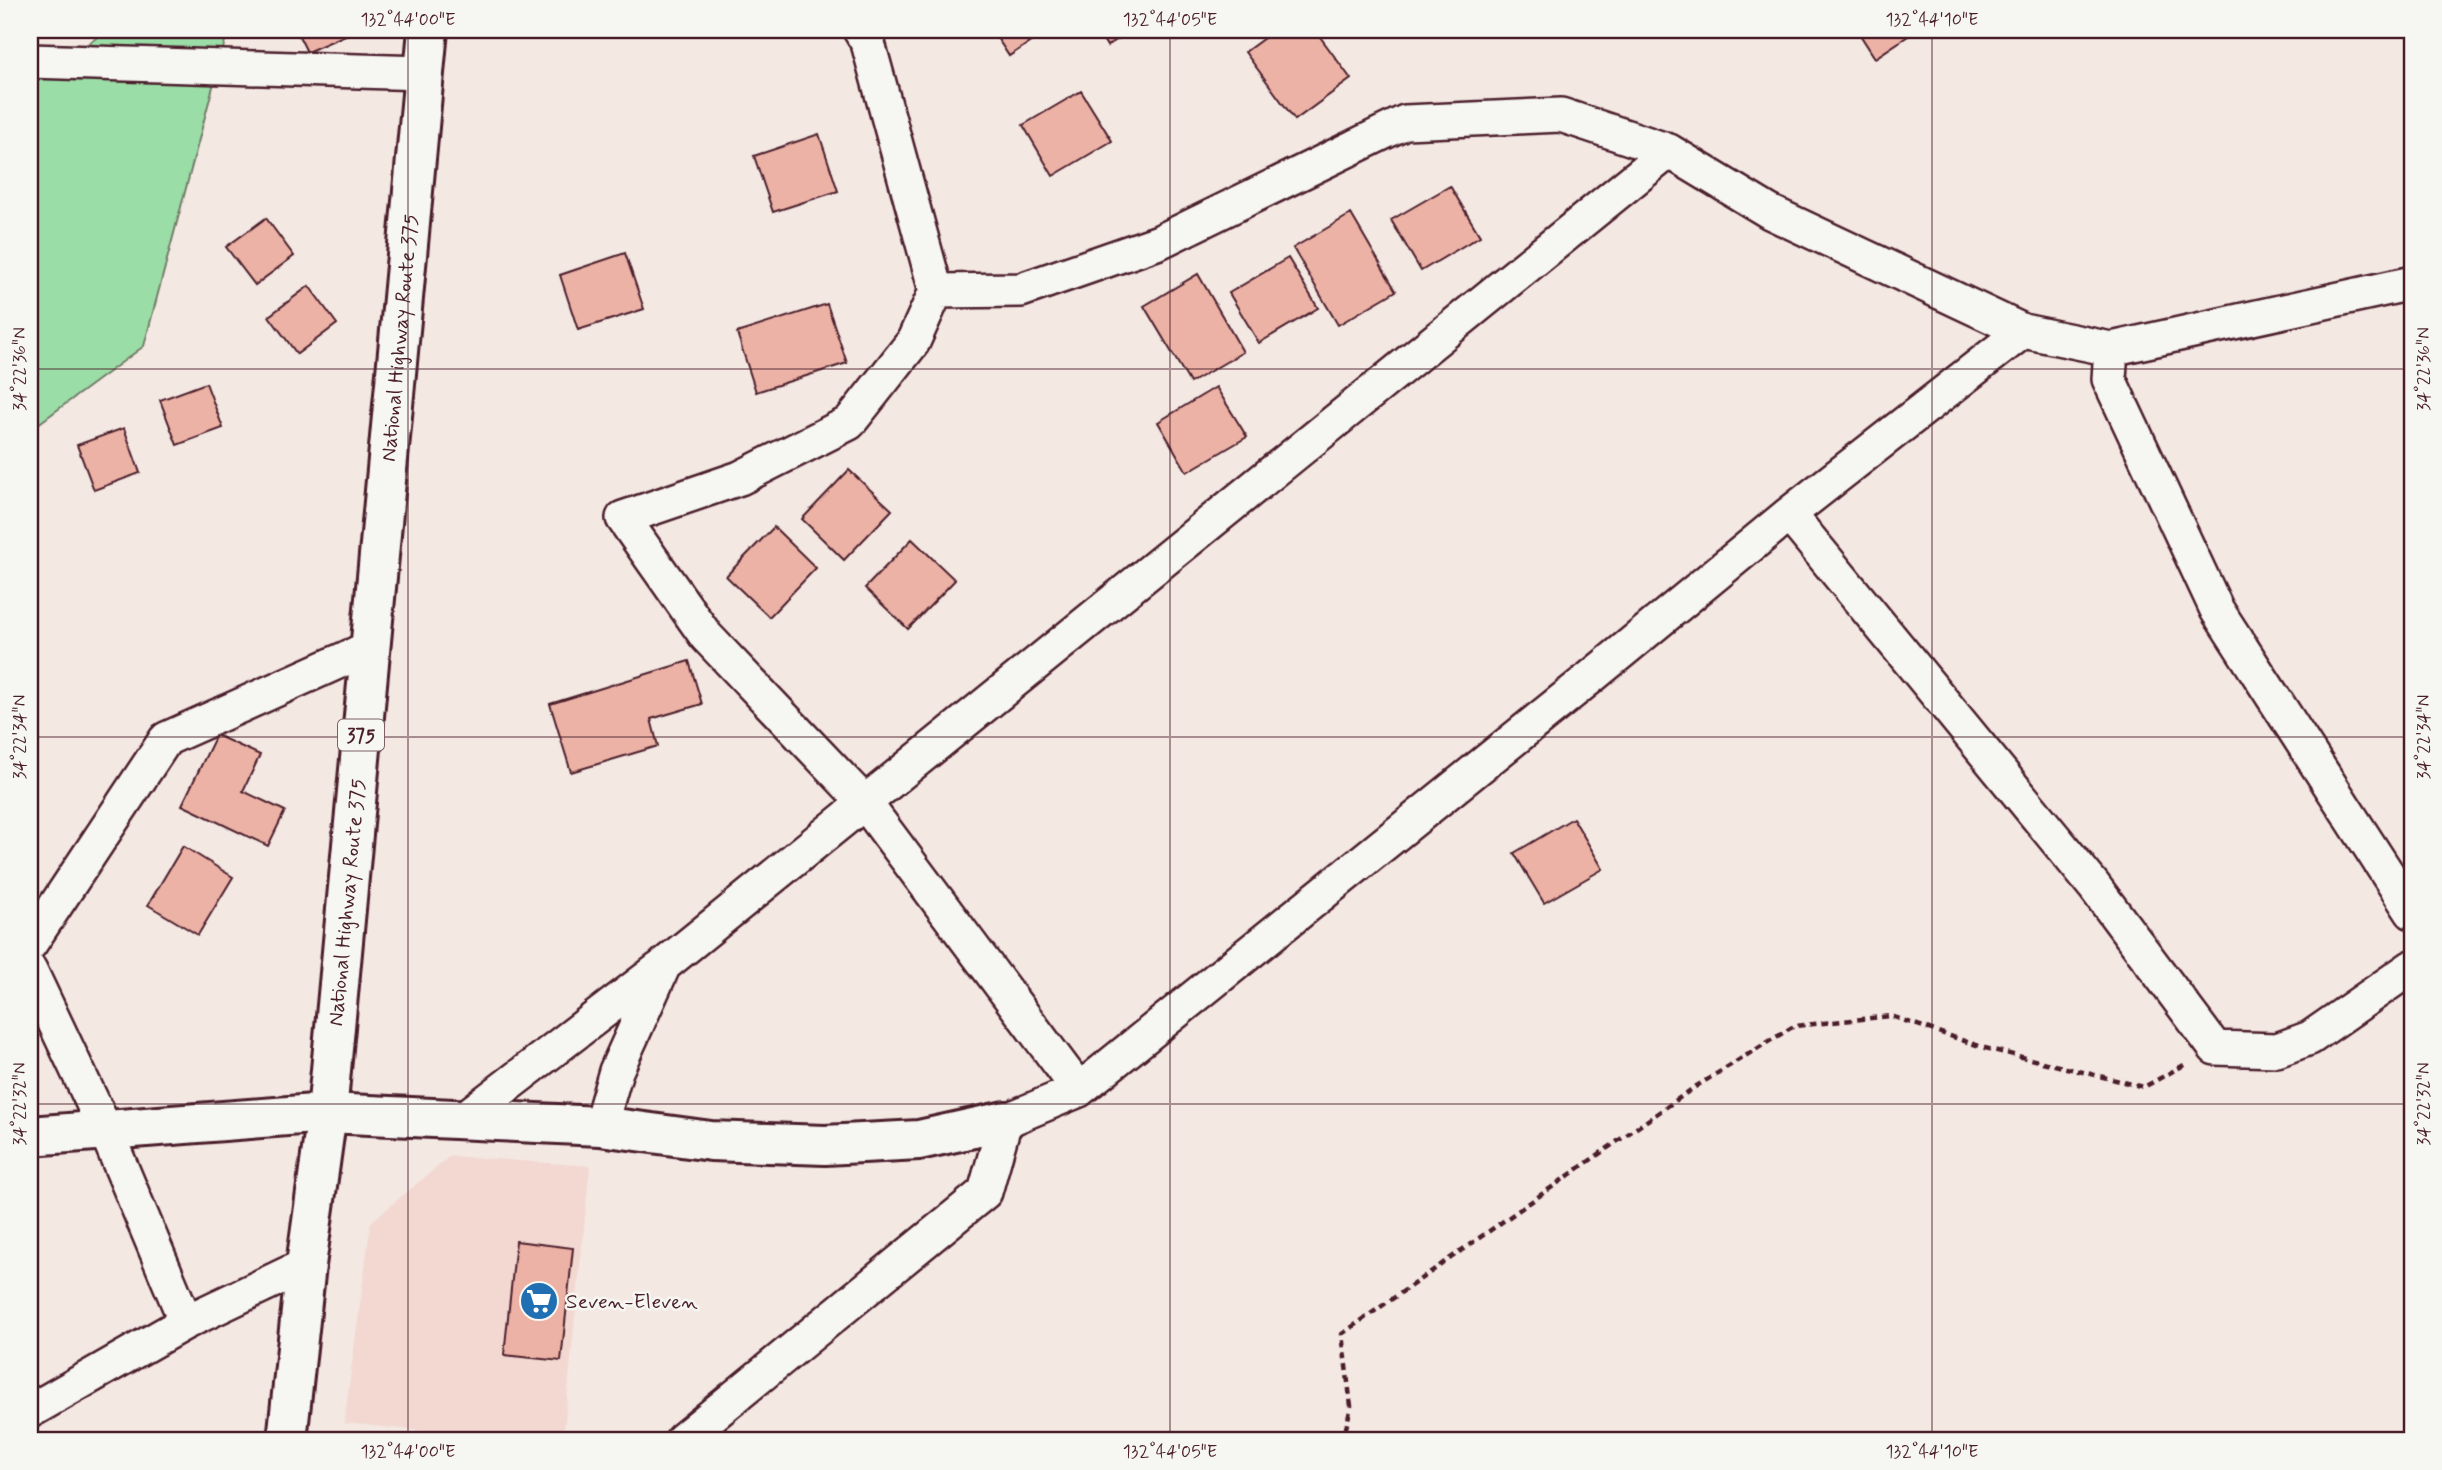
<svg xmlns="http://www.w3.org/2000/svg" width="2442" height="1470" viewBox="0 0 2442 1470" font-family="Mynerve,sans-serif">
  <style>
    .built { fill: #f2d8d1 }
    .green { fill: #9bdda7; stroke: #727e69; stroke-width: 2 }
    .building { fill: #ecb2a6; stroke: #4a1f2b; stroke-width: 2 }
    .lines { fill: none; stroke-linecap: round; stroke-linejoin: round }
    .minor-casing { stroke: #4a1f2b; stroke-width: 38 }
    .tertiary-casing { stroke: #4a1f2b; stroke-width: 44 }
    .trunk-casing { stroke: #4a1f2b; stroke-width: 44 }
    .path { stroke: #4a1f2b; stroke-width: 4.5; stroke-dasharray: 7 5; stroke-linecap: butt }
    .minor { stroke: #f6f6f2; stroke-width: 33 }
    .tertiary { stroke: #f6f6f2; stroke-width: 38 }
    .trunk { stroke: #f6f6f2; stroke-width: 38 }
    .ticks { fill: none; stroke: #4a1f2b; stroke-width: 2; stroke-opacity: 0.45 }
    .labels { text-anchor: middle; stroke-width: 5; stroke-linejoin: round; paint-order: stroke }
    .shield { fill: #f6f6f2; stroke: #7e6067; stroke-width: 2 }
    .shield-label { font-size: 19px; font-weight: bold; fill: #4a1f2b }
    .street-label { font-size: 21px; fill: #4a1f2b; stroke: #f6f6f2 }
    .poi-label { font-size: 21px; fill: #4a1f2b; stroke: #f6f6f2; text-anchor: start }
    .neatline { fill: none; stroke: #4a1f2b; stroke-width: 2.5 }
    .ticks-label { font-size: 18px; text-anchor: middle; fill: #4a1f2b }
  </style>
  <rect width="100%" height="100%" fill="#f4e8e3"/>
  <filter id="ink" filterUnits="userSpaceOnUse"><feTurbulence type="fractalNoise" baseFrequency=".0143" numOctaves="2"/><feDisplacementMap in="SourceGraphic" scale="14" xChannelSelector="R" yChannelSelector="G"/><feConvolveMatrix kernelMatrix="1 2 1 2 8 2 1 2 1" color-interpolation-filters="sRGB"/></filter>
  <g filter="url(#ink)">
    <path class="built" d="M450 1156 590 1166 563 1440H511L344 1423 371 1222Z"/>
    <path class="green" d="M108 30H228L144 346 30 430V83Z"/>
    <path class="building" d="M296 30H357L307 52Z
      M992 30H1049L1009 56Z
      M1097 30H1132L1107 46Z
      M1275 30H1315L1351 79 1295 120 1245 52Z
      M1857 30H1917L1875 58Z
      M1081 91 1112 141 1053 176 1023 125Z
      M819 134 838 191 773 212 754 156Z
      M1450 186 1480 236 1421 271 1391 220Z
      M1351 214 1396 291 1338 325 1293 248Z
      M266 218 294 256 255 285 226 247Z
      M625 253 644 309 578 330 560 275Z
      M1288 258 1318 308 1259 343 1229 293Z
      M1198 274 1243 352 1190 383 1144 306Z
      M309 286 337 324 297 354 269 316Z
      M827 304 847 363 756 392 737 333Z
      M206 383 223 428 177 445 160 400Z
      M1216 387 1247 437 1187 472 1158 422Z
      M124 428 140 473 94 490 77 445Z
      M849 470 892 510 844 560 802 519Z
      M774 527 816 568 769 617 726 576Z
      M912 539 955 580 908 629 865 588Z
      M689 661 702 704 651 719 658 746 571 772 550 704Z
      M216 735 260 755 243 791 285 811 268 846 182 805Z
      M1573 818 1603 869 1544 903 1514 853Z
      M183 846 233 877 198 935 148 905Z
      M516 1241 573 1248 561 1361 504 1355Z"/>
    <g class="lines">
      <defs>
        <path id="minor" d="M860 30 868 43 936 291 913 342 849 423 740 478 623 518 706 636 865 803 1079 1090
          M30 61 423 73
          M936 291 1021 290 1159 242 1405 122 1561 115 1669 151 1770 212 2023 331 2111 349 2412 283
          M2111 349 2109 379 2217 610 2412 912
          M1789 514 2094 886 2215 1048 2277 1050 2310 1038 2412 967
          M30 944 166 739 369 648
          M30 970 106 1131 186 1322
          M462 1120 659 969
          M600 1126 616 1071 664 965 1669 151
          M30 1411 186 1322 306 1265
          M682 1440 985 1192 1005 1121 1079 1090 1591 677 1789 514 2023 331"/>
        <path id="tertiary" d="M30 1136 327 1113 600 1126 711 1141 825 1145 919 1140 1005 1121"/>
        <g id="trunk">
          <path id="s1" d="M287 1440 306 1265 327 1113 428 30"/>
        </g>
      </defs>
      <use href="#minor" class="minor-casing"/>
      <use href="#tertiary" class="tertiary-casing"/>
      <use href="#trunk" class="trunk-casing"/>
      <path class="path" d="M1340 1440 1344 1437 1351 1406 1342 1334 1695 1087 1794 1026 1891 1016 1985 1048 2144 1087 2184 1065"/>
      <use href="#minor" class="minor"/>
      <use href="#tertiary" class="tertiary"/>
      <use href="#trunk" class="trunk"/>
    </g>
  </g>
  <path class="ticks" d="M408 30V1440M1170 30V1440M1932 30V1440M30 369H2412M30 737H2412M30 1104H2412"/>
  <defs>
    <symbol id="supermarket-disc" viewBox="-11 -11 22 22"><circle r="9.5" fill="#1f6fb2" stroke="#f6f6f2"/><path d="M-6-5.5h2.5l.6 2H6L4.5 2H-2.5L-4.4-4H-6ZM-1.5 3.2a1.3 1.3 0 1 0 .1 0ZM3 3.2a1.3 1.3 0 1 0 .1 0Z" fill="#fff"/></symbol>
  </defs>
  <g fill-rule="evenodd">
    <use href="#supermarket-disc" x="517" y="1279" width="44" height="44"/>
  </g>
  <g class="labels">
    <rect class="shield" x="338" y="719.5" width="46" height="31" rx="5"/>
    <g class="shield-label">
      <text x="361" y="742">375</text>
    </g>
    <g class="street-label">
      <text dy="7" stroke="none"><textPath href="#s1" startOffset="1108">National Highway Route 375</textPath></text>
      <text dy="7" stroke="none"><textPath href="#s1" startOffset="541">National Highway Route 375</textPath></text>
    </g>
    <g class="poi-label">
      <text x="566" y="1308">Seven-Eleven</text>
    </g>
  </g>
  <rect width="2442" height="1470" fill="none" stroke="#f6f6f2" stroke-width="77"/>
  <rect x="38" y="38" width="2366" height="1394" class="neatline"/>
  <g class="ticks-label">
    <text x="408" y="25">132°44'00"E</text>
    <text x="1170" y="25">132°44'05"E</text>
    <text x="1932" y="25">132°44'10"E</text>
    <text transform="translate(19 369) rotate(-90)" y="6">34°22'36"N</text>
    <text transform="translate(2423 369) rotate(-90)" y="6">34°22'36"N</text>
    <text transform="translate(19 737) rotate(-90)" y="6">34°22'34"N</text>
    <text transform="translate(2423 737) rotate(-90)" y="6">34°22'34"N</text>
    <text transform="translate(19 1104) rotate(-90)" y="6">34°22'32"N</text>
    <text transform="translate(2423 1104) rotate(-90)" y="6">34°22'32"N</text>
    <text x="408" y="1457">132°44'00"E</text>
    <text x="1170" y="1457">132°44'05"E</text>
    <text x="1932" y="1457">132°44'10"E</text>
  </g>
</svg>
